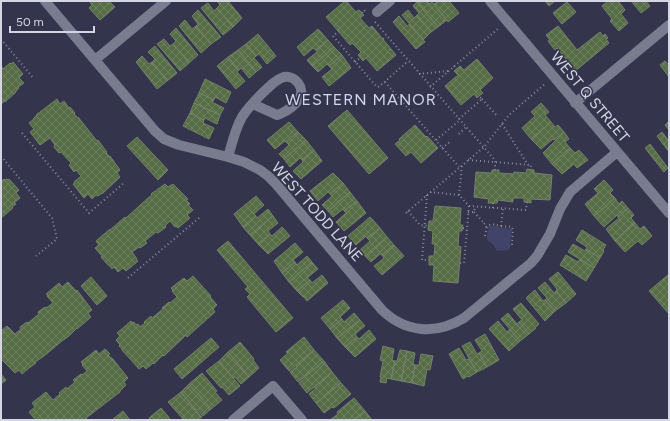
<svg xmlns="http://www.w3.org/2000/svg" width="670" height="421" viewBox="0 0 670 421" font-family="Figtree,sans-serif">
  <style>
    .green { fill: #414369 }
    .building { fill: url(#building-cross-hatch); stroke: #738269 }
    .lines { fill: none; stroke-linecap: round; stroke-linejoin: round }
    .path { stroke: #898b9d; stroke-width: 2; stroke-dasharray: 1 3; stroke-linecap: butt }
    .minor { stroke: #797b8e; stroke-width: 10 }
    .labels { text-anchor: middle; stroke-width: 3; stroke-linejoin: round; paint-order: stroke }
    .street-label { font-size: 15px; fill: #d4d6e4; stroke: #34354c }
    .neighbourhood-label { font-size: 16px; letter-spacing: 1px; fill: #d2d5f2; stroke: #34354c }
  </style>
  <defs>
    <pattern id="building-cross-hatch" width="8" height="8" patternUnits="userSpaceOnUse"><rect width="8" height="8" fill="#566d46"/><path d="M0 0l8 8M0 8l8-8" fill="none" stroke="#6d8161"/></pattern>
  </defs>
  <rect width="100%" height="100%" fill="#34354c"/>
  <path class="green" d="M489 226H496L500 227 512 229 510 248 508 250 497 251 493 244 488 241 487 239V236Z"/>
  <path class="building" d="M91 1H109L115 7 100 20 89 8 92 5 90 2Z
    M217 1H228L242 18 233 27 217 8 220 5Z
    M345 1H346L356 12 359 10 364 15 360 18 369 28 372 26 396 55 377 71 366 58 363 61 358 55 361 52 352 43 350 45 326 17Z
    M418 1H427L430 4 432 2 447 20 438 27 417 2Z
    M438 1H449L459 13 448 22 434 4Z
    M545 1H555L549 6Z
    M608 1H618L625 10 621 14 628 23 619 31 610 21 612 19 602 6Z
    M631 1H646L650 6 641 13Z
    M417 2 438 27 431 32 417 15 419 13 413 6Z
    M567 2 576 12 562 24 553 13Z
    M208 3 214 11 217 8 233 27 223 35 201 8Z
    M198 10 221 37 211 44 196 26 198 24 192 16Z
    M408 10 414 18 417 15 431 32 423 40 402 15Z
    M399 16 407 26 410 24 425 42 416 49 393 22Z
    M185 20 192 29 196 26 211 44 201 53 179 26Z
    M558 26 577 50 600 32 603 36 605 34 608 38 606 39 609 43 574 72 568 65 570 64 557 48 555 50 548 41 550 40 546 35Z
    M176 28 198 55 189 63 173 44 176 41 170 34Z
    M318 29 328 40 316 50 313 48 304 56 297 47Z
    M258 34 276 56 267 64 259 54 256 56 246 44Z
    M164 39 170 46 173 44 189 63 180 71 157 44Z
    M328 40 334 47 312 66 307 60 317 52 316 50Z
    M246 44 256 56 254 58 262 67 256 72 238 50Z
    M155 46 177 73 167 81 152 62 155 59 148 52Z
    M334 47 342 55 329 66 327 64 318 72 312 66Z
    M238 50 256 72 249 78 241 68 239 70 228 57Z
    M342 55 351 68 329 86 322 77 332 69 329 66Z
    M142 56 149 64 152 62 167 81 157 89 136 62Z
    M228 57 239 70 237 72 245 81 236 89 217 66Z
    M477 59 493 78 480 90 483 93 479 96 477 98 474 94 461 105 445 86 458 75 454 71 460 66 464 70Z
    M665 61 669 65V77L660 65Z
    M13 62 23 74 19 78 24 83 18 87 19 88 16 91V92L5 102V101L1 104V65L3 69 10 63 11 64Z
    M205 79 231 92 226 103 215 97 214 100 199 93Z
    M199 93 214 100 212 102 224 108 220 115 194 103Z
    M57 99 60 104 64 101 69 108 70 107 75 113 74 114 78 118V117L97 141 98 140 103 147 107 152 106 153 110 157V156L120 170 117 173 120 177 102 194V193L98 196 96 195 92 199 88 194 84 198 73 184 75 183 74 182 81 176 76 170 74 172 69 165 71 163 61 152 59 153 54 147 55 145 50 138 43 143 40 145 30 132 34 129 29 123 34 119H33L37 115H36Z
    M194 103 220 115 217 124 205 118 204 120 190 113Z
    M541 103 549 112 545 115 551 122 531 139 522 128 535 116 531 112Z
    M347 110 388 158 369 174 328 126Z
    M190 113 204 120 203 123 214 128 209 139 183 126Z
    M669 121V130L665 125Z
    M289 122 298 132 286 142 285 141 275 149 267 140Z
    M551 122 555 127 558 125 564 132 554 140 553 139 541 149 531 139Z
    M415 125 426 137 427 136 438 148 421 163 411 152 406 156 395 144 400 140 399 139Z
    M298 132 306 140 284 159 279 154 289 145 286 142Z
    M564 132 569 139 565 142 570 148 552 164 543 153Z
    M662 132 669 141V152L657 136Z
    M137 137 168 170 158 180 127 146Z
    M306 140 314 150 302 160 300 158 290 167 284 159Z
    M650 144 668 168 664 172 645 148Z
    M570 148 575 153 579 150 588 160 577 168 574 164 562 174 552 164Z
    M314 150 322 161 301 179 293 171 303 162 302 160Z
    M527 169 534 170V173L552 175 550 200 531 199V203L527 202H524V198H513V202L498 200 497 203H488L489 199 474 197 476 172 492 173V170H499V173L514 174V172L526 173Z
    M333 173 343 183 330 194 328 192 318 201 310 191Z
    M4 179 5 180 7 179 8 180 9 179 19 190 16 193 20 198 14 203 16 204 12 207 13 208 1 218V182Z
    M604 180 613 190 610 193 615 198 594 216 585 204 598 193 594 189Z
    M343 183 350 192 328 211 322 205 332 196 330 194Z
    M165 184 168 187 173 184 188 199 186 200 190 204 188 205 193 210 187 215 190 218 178 228 176 226 175 227 170 221 165 226 166 227 158 233 156 232 145 241 147 243 140 248 139 247 132 252 137 259 136 260 138 261 126 271 123 268 118 272 114 267 112 269 109 265H108L101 257 102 256 95 248 99 245 96 241 110 229V230L125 217 126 218 148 198 152 195 151 194Z
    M350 192 357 201 344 211 343 209 333 217 328 211Z
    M256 196 264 205 254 214 256 216 243 227 234 214Z
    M615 198 619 204 622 201 628 208 618 217 617 215 604 227 594 216Z
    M357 201 366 213 344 231 336 222 346 213 344 211Z
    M435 206 461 208 460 225H463L462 231H459L458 246 461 247 458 283 433 281 434 265H429V256H434L435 244H432L433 231 428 230 429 221H433Z
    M628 208 634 215 631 218 635 223 615 241 606 229 619 218 618 217Z
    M268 209 273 216 250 235 243 227 256 216 257 218Z
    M273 216 278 223 268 231 270 234 258 244 250 235Z
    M370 217 380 228 367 238 366 236 356 245 348 236Z
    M635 223 640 229 644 226 652 236 642 245 638 241 625 252 615 241Z
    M282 227 290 236 268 254 258 244 270 234 272 236Z
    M380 228 387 237 365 256 360 250 370 241 367 238Z
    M582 230 606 245 603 250 604 251 600 258 586 249 587 247 576 240Z
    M387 237 394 245 382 255 380 254 371 262 365 256Z
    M228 241 293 318 276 332 247 297 250 294 245 289 248 287 217 250Z
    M295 243 303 252 293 260 295 262 282 273 274 261Z
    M573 244 585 251 586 249 600 258 594 268 568 252Z
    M394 245 404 256 382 275 374 266 384 258 382 255Z
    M566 255 578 262 580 259 594 268 586 281 560 265Z
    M307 256 312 262 289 282 282 273 295 262 297 265Z
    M312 262 318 269 307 278 310 280 297 291 289 282Z
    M558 272 576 294 566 303 556 291 557 289 549 279Z
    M669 274V314L649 291Z
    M322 275 328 283 307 301 304 297H303L297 291 310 280 312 283Z
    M193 276 211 296 210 297 217 305 213 309 215 312 187 337 186 335 164 356 163 355 154 364 153 363 146 369 143 366 139 369 122 350V349L119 346 120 345 116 340 120 336 117 333 131 321 133 323 134 322 136 325 138 324 140 327 145 323 144 322 151 316 152 318 163 309 162 308 169 302 170 303 177 297 172 291 173 290 171 288 184 278 187 281Z
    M91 277 107 296 97 305 81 286Z
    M68 282 76 291 77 290 92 310 88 313 91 317 77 329V328L69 336 62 341 44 356 35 362 36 363 29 368 22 374 19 370 15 373 1 359V331L7 326 15 334 21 329 20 327 27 322 28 323 39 314 38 312 45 307 46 308 53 303 47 296H48L46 294 59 283 62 287Z
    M545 282 554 293 556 291 566 303 555 311 545 300 547 298 538 288Z
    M535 290 543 301 545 300 555 311 545 321 526 298Z
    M343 300 350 308 340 317 342 319 330 329 321 318Z
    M521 303 539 324 535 328H536L529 334 519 322 522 320 513 309Z
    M354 313 360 320 337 338 330 329 342 319 344 322Z
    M508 313 517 324 519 322 529 334 520 341 501 319Z
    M360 320 365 326 355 334 357 337 345 347 337 338Z
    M498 321 507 332 510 329 520 341 509 351 489 329Z
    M369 330 376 339 355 357 345 347 357 337 359 339Z
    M485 334 499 360 487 367 479 353 482 351 475 340Z
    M304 337 314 350 289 371 280 360 288 353 286 352Z
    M211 338 219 347 182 379 174 369Z
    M240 342 254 359 253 360 259 368 249 377 228 352Z
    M470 342 477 354 479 353 487 367 477 372 462 346Z
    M383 346 394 349 392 360 395 361 391 379 387 378 386 383 380 382 381 377H380L383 361 380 360Z
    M459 348 466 360 469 359 477 372 469 377 468 376 463 379 449 354Z
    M105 349 110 354 108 355 111 358H112L128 378 124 382 126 385 120 391V392L86 418 87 419 86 420H36L34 417V418L29 412 35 407 32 403 46 392 53 400 60 394 59 393 66 387 67 389 75 382 73 380 81 374 82 375 87 371 82 365 83 364 81 362 96 350 99 354Z
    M314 350 324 361 298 382 290 372 297 366 296 365Z
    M400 350 407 351 401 381 391 379 395 361H397Z
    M407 351 415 353 413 364 415 365 412 383 401 381Z
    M228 352 249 377 241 384 235 377 233 378 219 361Z
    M421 354 433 356 430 370 427 369 424 386 412 383 415 365H419Z
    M219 361 240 386 229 395 222 387 221 388 206 371Z
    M324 361 332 372 307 393 299 383 306 377 305 376Z
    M332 372 341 383 316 403 309 394 316 388 314 387Z
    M202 373 217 391 215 392 222 400 211 409 189 384Z
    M1 374 6 380 1 384Z
    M341 383 351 394 334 408 332 407 324 413 316 403Z
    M189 384 211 409 203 416 197 409 195 410 181 392Z
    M181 392 202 417 198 420H185L184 418 183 419 168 402Z
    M354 398 365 411 353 420H330L338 414 337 412Z
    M161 408 171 420H150L149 418Z
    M123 411 130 420H112Z
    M365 411 372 420H353Z"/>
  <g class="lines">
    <path class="path" d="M362 13 364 10 367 13
      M375 22 494 159 495 162V170
      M339 31 333 36 376 86 378 87 381 85 408 61
      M1 39 34 79
      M383 39 386 36
      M355 62 360 58
      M454 66 457 69
      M419 74 448 71
      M385 82 459 167
      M430 87 499 28
      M482 99 497 116
      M459 119 482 99 479 96
      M502 124 528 165
      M22 133 89 213 124 183
      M459 134 466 127
      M436 140 460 120
      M442 148 450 142
      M1 156 52 218 57 239 36 256
      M468 160 531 165 530 170
      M430 192 459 195 469 206 464 263H459
      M427 195 422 260H429
      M459 195 462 166
      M469 206 526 210 527 202
      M493 208V203
      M408 211 420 225 429 226
      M468 212H474L475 207
      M474 212 483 222 485 223 484 224 487 228
      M406 213 484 147 509 115 546 83
      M501 226 503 208
      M463 228 467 229
      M485 236C487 223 490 223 501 226 505 227 508 226 512 227L513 230 512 245
      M128 278 199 218"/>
    <path class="minor" d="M45 1 155 131 164 139 179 145 228 157 244 162 260 170 268 176 276 184 382 310C406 333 436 335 464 318L531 263 537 256 550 234 560 209 570 192 617 152
      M490 1 669 213
      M377 12 390 1
      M95 60 166 1
      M575 103 669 25
      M228 157C232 144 235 129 242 117 249 106 259 96 269 87 273 83 278 79 284 77 295 75 306 88 299 99 295 105 287 111 280 114L277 115 253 104
      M233 420 273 386 302 420"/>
  </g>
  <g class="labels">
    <g class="street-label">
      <text transform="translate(590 97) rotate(50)" y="5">WEST Q STREET</text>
      <text transform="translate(317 212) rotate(48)" y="5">WEST TODD LANE</text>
    </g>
    <g class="neighbourhood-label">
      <text x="361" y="105">WESTERN MANOR</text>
    </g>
  </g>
  <rect width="670" height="421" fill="none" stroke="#d4d6e4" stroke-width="4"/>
  <path d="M10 26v6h84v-6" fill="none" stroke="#d4d6e4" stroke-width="2"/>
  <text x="16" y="26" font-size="12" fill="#d4d6e4" stroke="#34354c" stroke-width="3" paint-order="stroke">50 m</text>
</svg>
